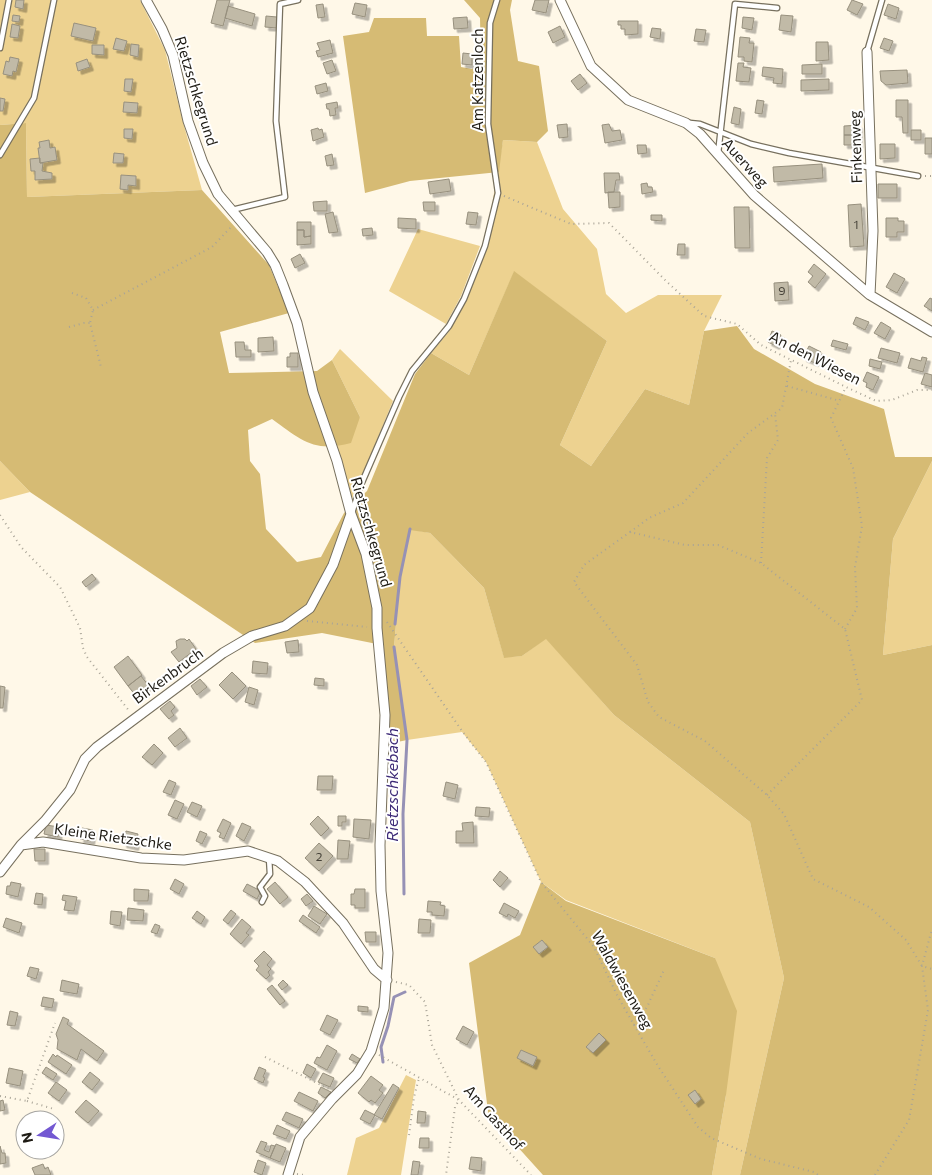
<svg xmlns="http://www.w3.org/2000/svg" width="932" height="1175" viewBox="0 0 932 1175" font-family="Commissioner,sans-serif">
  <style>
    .green { fill: #edd290 }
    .forest { fill: #d6bb74 }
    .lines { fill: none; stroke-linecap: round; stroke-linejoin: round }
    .stream { stroke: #9691b5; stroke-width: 3 }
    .building { fill: #c1baa7; stroke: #97907e; filter: url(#shadow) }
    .lane-casing { stroke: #77705e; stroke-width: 7 }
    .street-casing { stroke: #77705e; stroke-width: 11 }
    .path { stroke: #a9a497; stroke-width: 2; stroke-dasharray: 1 4; stroke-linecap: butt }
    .lane { stroke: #fff; stroke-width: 4.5 }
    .street { stroke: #fff; stroke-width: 9 }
    .labels { text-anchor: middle; stroke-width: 4; stroke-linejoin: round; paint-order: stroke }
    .number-label { font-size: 12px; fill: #474339 }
    .street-label { font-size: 15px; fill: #1e1b14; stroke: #fff }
    .water-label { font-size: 16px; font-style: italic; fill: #3d2a77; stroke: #fff }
  </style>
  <defs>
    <filter id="shadow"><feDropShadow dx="3.5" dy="3.5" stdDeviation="0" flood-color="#0004"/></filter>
  </defs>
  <rect width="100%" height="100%" fill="#fff8e8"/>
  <path class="green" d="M0 0H140L165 50 183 122 202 190 27 197 26 123 0 125Z
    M503 140 537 142 563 209 597 249 606 294 626 313 658 295H722L704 331 689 405 645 389 591 466 560 445 607 341 514 272 469 375 431 353 451 329 449 326 464 299 485 246Z
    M418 229 480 246 461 296 446 324 389 291Z
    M340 349 393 401 355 493 351 500 336 447 360 417 332 360Z
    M0 461 30 492 0 500Z
    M932 461V645L883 655 893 539Z
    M410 529 430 533 484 588 504 657 522 656 546 638 614 715 750 822 784 978 740 1175H712L726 1095 715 958 566 900 541 882 486 762 462 732 407 740 394 647 400 577Z
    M406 1075 416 1080 401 1175H347L356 1138 379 1128Z"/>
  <path class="forest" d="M464 0H512L510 10 518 61 539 66 548 131 537 142 503 140 499 172 410 181 365 193 343 36 369 32 374 18H426L427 36H459L461 67 472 69 481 63 480 18Z
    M26 123 27 197 202 190 269 265 289 313 220 332 229 373 317 371 332 360 360 417 351 443C314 453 301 440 272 419L248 430 250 461 260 474 266 529 297 562 321 557 344 513 367 491 415 374 431 353 469 375 514 271 607 341 560 445 591 466 645 389 689 405 704 331 737 326 754 349 815 384 884 409 895 457H932V461L893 539 883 655 932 645V1175H740L784 978 750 822 614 715 546 639 522 656 504 658 484 588 430 533 410 530 400 577 394 647 407 740 383 745 377 644 322 633 255 643 30 492 0 461V125Z
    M541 882 566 901 715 958 737 1011 726 1095 712 1175H543L506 1134 489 1119 469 963 520 935Z"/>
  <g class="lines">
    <path class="stream" d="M395 624 400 577 410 529
      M394 647 407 740 403 814 404 894
      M383 1062 381 1047 388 1026 394 997 405 992"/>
  </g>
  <path class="building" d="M16 0H24L23 9 15 7Z
    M217 0H230L223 26 211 23Z
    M535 0H549L546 13 532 10Z
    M852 0 863 4 857 15 847 10Z
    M355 3 367 5 365 17 352 14Z
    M323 4 325 17 318 18 316 5Z
    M888 4 899 8 896 19 884 15Z
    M228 6 255 14 252 26 225 18Z
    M13 15 20 16 19 22 12 21Z
    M781 15 793 16 791 32 779 30Z
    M266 16 277 17V28L265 27Z
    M467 17 468 28 454 29 453 18Z
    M743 17 754 18 752 30 742 28Z
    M618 21H638V34L625 35V29H621V25H618Z
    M74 23 96 28 93 41 71 36Z
    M12 24 20 26 18 38 10 37Z
    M560 26 565 37 553 43 548 32Z
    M652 28 661 29 660 39 650 37Z
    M696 29 706 30 704 42 694 41Z
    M740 37 750 38 749 43H754L752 62 744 61V57H738Z
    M116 38 127 41 124 51 113 49Z
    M884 38 893 41 889 51 880 48Z
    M330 40 333 53 318 57 316 51 320 50 317 43Z
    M816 42H828L829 60 816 61Z
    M131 44 139 45 138 57 130 55Z
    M92 45H104V55L92 54Z
    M463 53 472 54V65L462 64Z
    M10 57 19 59 16 72 13 71 12 76 3 74 6 61 9 62Z
    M87 59 90 67 78 71 76 63Z
    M332 60 336 71 327 74 323 63Z
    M738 63H744L743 67 751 68 749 82 736 81Z
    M822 64V74H802V65Z
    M763 67 783 69 782 84 773 83 774 78 762 76Z
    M907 70 908 83 886 85 881 81 880 71Z
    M580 74 587 83 578 90 571 81Z
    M125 79H133L131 92 124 91Z
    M829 79V90L801 91V80Z
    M326 83 328 91 317 94 315 86Z
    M0 98 5 99 3 111H0Z
    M757 100 764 101 762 114 755 113Z
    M896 100H908V133H903L902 117H896Z
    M124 102 138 103 137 113 123 112Z
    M337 102 338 108H335L336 115 330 116 329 109H327L326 104Z
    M734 107 741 109 739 125 731 123Z
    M567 124 568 137 559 138 557 125Z
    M609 124 612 131 620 130 622 140 605 143 602 125Z
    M859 125V135H844V126Z
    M318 128 319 130 322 129 324 137 313 141 311 130Z
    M124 129H133L132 139 124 138Z
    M911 130H921V140H911Z
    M844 135H859V145H844Z
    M925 138H932V154H925Z
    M49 140 50 148 55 147 57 160 40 163 38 148H40L39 142Z
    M880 144H895V158L880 159Z
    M637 145H646L647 153 638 154Z
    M114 153 124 154 123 163H113Z
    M332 154 334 165 327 166 325 156Z
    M40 158V163H43L42 171 52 173V179L35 180V171H31L30 159Z
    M822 164 823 178 774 182 773 167Z
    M604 173H619L620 180H616L614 192 605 193Z
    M121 175 136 176V186L128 185V190L120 189Z
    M449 179 451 191 430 194 428 182Z
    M647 183 648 187H652L653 192 642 194 641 184Z
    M878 184H897V198H878Z
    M608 192H620V207L609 208Z
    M327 201V211H314L313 202Z
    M423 202H435V211H424Z
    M861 204 864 246 850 247 848 205Z
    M734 207H749L750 248H735Z
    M333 212 338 232 329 233 325 214Z
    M468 212 478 213 476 225 466 224Z
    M651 215H662V221L651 220Z
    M398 218 416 219V229L398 228Z
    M886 218H898V221H904V232H897V237H886Z
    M297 222H311V236L304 237V230H297Z
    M372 228 373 235 363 236 362 229Z
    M297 230H304V237L311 236V244L297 245Z
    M678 244H685V255H677Z
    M300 254 305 263 295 268 291 259Z
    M814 264 826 274 815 288 808 282 813 276 808 272Z
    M894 273 905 279 897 293 886 287Z
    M788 282 789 300 775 301 774 283Z
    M930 298 932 299V311L924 306Z
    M856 317 869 322 865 330 853 324Z
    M881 322 891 328 885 339 874 333Z
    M772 331 781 335 776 346 768 342Z
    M273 337 274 351 258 352V338Z
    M833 340 848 344 846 350 831 346Z
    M235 342H244L245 350H251V357H236Z
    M809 346 821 352 815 363 803 358Z
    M881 348 900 353 897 363 878 358Z
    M290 353H298V367H287V357H290Z
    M922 357 927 358 923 372 908 368 911 358 921 361Z
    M870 359 882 362 880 369 869 366Z
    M867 372 879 377 873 390 866 387 867 383 863 381Z
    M925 373 932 375V387L921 384Z
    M92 574 96 579 86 587 82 582Z
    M180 639H185L187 641 189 639 196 649 179 662 171 652 177 648 176 641Z
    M298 640 299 652 287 653 285 642Z
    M128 656 142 675 128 686 114 667Z
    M253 661 268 663 267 674 252 673Z
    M232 672 246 686 233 699 219 685Z
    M141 676 149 686 136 696 128 686Z
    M315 678 324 679V686L314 685Z
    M200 679 207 687 197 695 191 686Z
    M0 686 5 687 3 708H0Z
    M249 687 258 690 254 705 245 702Z
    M170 701 175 707 171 711 174 715 169 719 160 709Z
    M180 728 187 738 175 747 168 738Z
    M154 744 163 753 152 765 142 757Z
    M318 776H333L332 790H317Z
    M169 780 176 783 171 795 163 792Z
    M446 782 458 785 455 799 443 796Z
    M175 800 184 804 177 819 168 815Z
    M192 802 202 806 197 817 187 812Z
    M476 807 490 808 489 817 475 816Z
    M318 816 329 828 321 836 310 824Z
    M338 816H346V822H342V826H338Z
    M223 819 231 823 224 839 219 837 221 833 217 831Z
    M354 819 371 820 369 839 353 837Z
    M473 822 474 843H456V831H463L462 823Z
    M242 823 251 827 244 841 236 836Z
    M46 825 59 827 58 837 44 834Z
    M82 828 93 830 91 841 80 839Z
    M126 831 138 834 135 847 123 844Z
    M200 831 207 834 202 844 196 841Z
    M338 840 350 841 348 859H337Z
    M319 843 333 856 319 871 305 858Z
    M34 849H45V861H35Z
    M500 871 508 878 500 887 493 880Z
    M175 879 184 884 179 894 170 889Z
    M11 882 21 884 18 897 6 894 7 886H10Z
    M275 882 288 897 280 904 267 889Z
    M247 884 261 891 257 899 243 891Z
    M134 889 149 890 148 901H134Z
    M355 889H365V908H355V905H351V894H354Z
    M36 893 43 894 42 905 34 904Z
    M307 894 313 901 306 906 301 899Z
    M63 895 77 897 74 911 64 910 66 901 62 900Z
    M428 901 441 902 440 905 445 906 444 916 432 915V912H427Z
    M504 903 519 911 515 918 508 914 507 917 499 913Z
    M314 906 327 914 320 924 308 916Z
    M128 908 144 910 143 921 127 920Z
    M231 910 236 914 228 924 223 920Z
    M111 911 122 912 120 926 110 924Z
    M197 911 205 917 201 924 192 918Z
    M303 915 320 927 316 933 299 921Z
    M6 918 22 923 19 933 3 927Z
    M242 919 251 927 246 933 249 935 241 944 230 934Z
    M419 919 431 920 430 933H418Z
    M155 924 160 926 157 934 151 932Z
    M365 932H376V942H366Z
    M542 940 548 947 539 954 533 947Z
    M264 951 272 959 267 965 271 969 268 972 270 975 266 979 256 970 259 966 254 961Z
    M30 967 39 969 36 979 27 976Z
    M62 980 79 984 77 994 60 991Z
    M283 980 288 985 282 990 278 985Z
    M272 985 285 1001 280 1005 267 989Z
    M43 997 54 999 52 1008 41 1006Z
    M358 1006 368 1007V1012L358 1011Z
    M10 1011 18 1013 15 1026 7 1025Z
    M327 1015 338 1020 330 1035 320 1030Z
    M63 1017 69 1020 67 1024 104 1051 97 1061 81 1049 77 1060 57 1049 58 1040 56 1034Z
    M463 1026 474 1032 467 1045 456 1039Z
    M599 1033 606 1040 593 1053 586 1047Z
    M327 1045 337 1051 327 1070 314 1063 317 1057 320 1058Z
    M521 1050 537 1057 533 1066 517 1058Z
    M53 1054 56 1057 57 1055 72 1065 66 1074 48 1062Z
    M352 1054 360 1059 357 1063 349 1059Z
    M307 1064 316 1069 311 1078 303 1073Z
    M46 1067 57 1074 53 1080 42 1073Z
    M259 1067 266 1070 263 1077 265 1078 263 1083 254 1079Z
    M9 1068 23 1071 20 1086 6 1083Z
    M90 1072 100 1080 92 1090 82 1082Z
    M323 1073 334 1078 330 1087 318 1082Z
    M371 1076 383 1085 379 1090 383 1093 375 1103 371 1100 369 1102 358 1093Z
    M56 1082 67 1090 59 1101 48 1093Z
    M393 1084 399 1088 382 1119 374 1115Z
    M321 1087 331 1092 325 1098 318 1093Z
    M695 1090 701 1099 695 1104 688 1095Z
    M299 1092 318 1101 313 1111 294 1101Z
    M3 1100 5 1110 0 1111V1101Z
    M86 1100 99 1111 88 1123 75 1112Z
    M365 1110 375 1115 370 1124 360 1119Z
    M418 1111 426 1112 425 1123H417Z
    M286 1112 303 1119 299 1128 282 1120Z
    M277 1125 290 1131 286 1139 273 1134Z
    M420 1138H429V1148H419Z
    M261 1141 267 1143 264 1150 269 1152 271 1145 275 1146 270 1158 256 1152Z
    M276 1144 286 1148 280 1162 270 1158Z
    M0 1146 2 1153H5L6 1163 0 1164Z
    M471 1157 482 1158 481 1171 469 1169Z
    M258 1160 266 1163 262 1175 254 1172Z
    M413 1161 420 1162 418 1175H411Z
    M43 1164 45 1169 48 1167 51 1175H35L32 1168Z"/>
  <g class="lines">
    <defs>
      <path id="lane" d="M0 48 9 0
        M867 52 882 0
        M690 123 700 124 751 144 789 153 918 176
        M718 154 735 4 777 8
        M0 155 34 98 54 0
        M232 210 285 197 276 121 280 4 298 0
        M352 513 360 487 399 397 412 371 449 326 464 299 485 246 498 193 488 124 490 23 497 0
        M262 902 265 896 260 887 270 874 269 858"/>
      <path id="street" d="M146 0 162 29 173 55 188 121 203 163 218 194 267 252 275 265 283 285 297 323 313 392 337 461 351 514 366 554 377 608V628L385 715 380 845 381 891 388 953 384 1008 371 1051 357 1074 332 1099 300 1137 288 1175
        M560 0 591 66 628 100 686 123 700 134 754 195 870 295 932 332
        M867 52 873 231 870 295
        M21 845 43 842 141 858 184 860 248 851 278 861 305 882 343 923 374 969 387 980
        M0 872 21 845 45 821 70 790 85 759 97 747 223 653 252 636 285 626 310 608 333 565 351 514"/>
    </defs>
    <use href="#lane" class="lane-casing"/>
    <use href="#street" class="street-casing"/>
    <path class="path" d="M925 176H932
      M504 196 571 224 609 223 666 281 704 316 737 324 761 345 846 387 876 401 892 400 917 390H932
      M72 293 86 298 93 310 90 323 101 367
      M93 310 212 247 233 225
      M69 327 84 323H90
      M787 386 840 401
      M0 515 21 547 60 587 80 628 83 648 87 657 130 712
      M630 532 649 518 683 503 748 433 782 408 791 360
      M761 563 767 458 778 440 775 414
      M307 621 367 627
      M387 622 462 731 486 762 541 882 594 947 617 995 634 1025 658 1066 698 1127 711 1138 761 1159 814 1172 818 1175
      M845 629 857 608 855 567 862 526 853 468 831 418 846 387
      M767 795 862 700 845 629 761 563 718 545H685L630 532 584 565 574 582 637 665 648 702 659 717 705 741 767 795 784 814 813 879 869 907 906 940 922 966 932 969
      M396 982 409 985 425 1002 432 1045 459 1100 531 1175
      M634 1025 647 1007 664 970
      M379 1055 459 1100 455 1107 446 1175
      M265 1057 329 1089
      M0 1096 27 1101 55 1023
      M27 1101 54 1109
      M409 1135 414 1097 419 1078
      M297 1174 305 1175
      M875 1175 909 1120 928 1010 922 966 932 929"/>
    <use href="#lane" class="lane"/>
    <use href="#street" class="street"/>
  </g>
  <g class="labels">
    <g class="number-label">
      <text x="856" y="229">1</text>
      <text x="782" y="295">9</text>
      <text x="319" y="861">2</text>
    </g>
    <g class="street-label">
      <text transform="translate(478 80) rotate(-90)" y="5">Am Katzenloch</text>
      <text transform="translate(196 91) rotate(73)" y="5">Rietzschkegrund</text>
      <text transform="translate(856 147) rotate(-92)" y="5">Finkenweg</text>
      <text transform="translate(745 163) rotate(48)" y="5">Auerweg</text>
      <text transform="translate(815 358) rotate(27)" y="5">An den Wiesen</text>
      <text transform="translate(371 532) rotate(74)" y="5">Rietzschkegrund</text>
      <text transform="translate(168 676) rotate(-36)" y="5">Birkenbruch</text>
      <text transform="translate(113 837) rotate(8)" y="5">Kleine Rietzschke</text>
      <text transform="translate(622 980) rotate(61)" y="5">Waldwiesenweg</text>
      <text transform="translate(494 1118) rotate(48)" y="5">Am Gasthof</text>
    </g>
    <g class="water-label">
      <text transform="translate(392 785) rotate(-90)" y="6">Rietzschkebach</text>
    </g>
  </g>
  <g transform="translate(40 1135) rotate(258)"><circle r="24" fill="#ffffff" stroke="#a5a4a1"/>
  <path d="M0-4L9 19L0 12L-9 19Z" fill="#7358d2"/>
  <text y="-8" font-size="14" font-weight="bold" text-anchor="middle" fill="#1e1b14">N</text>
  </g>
</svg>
